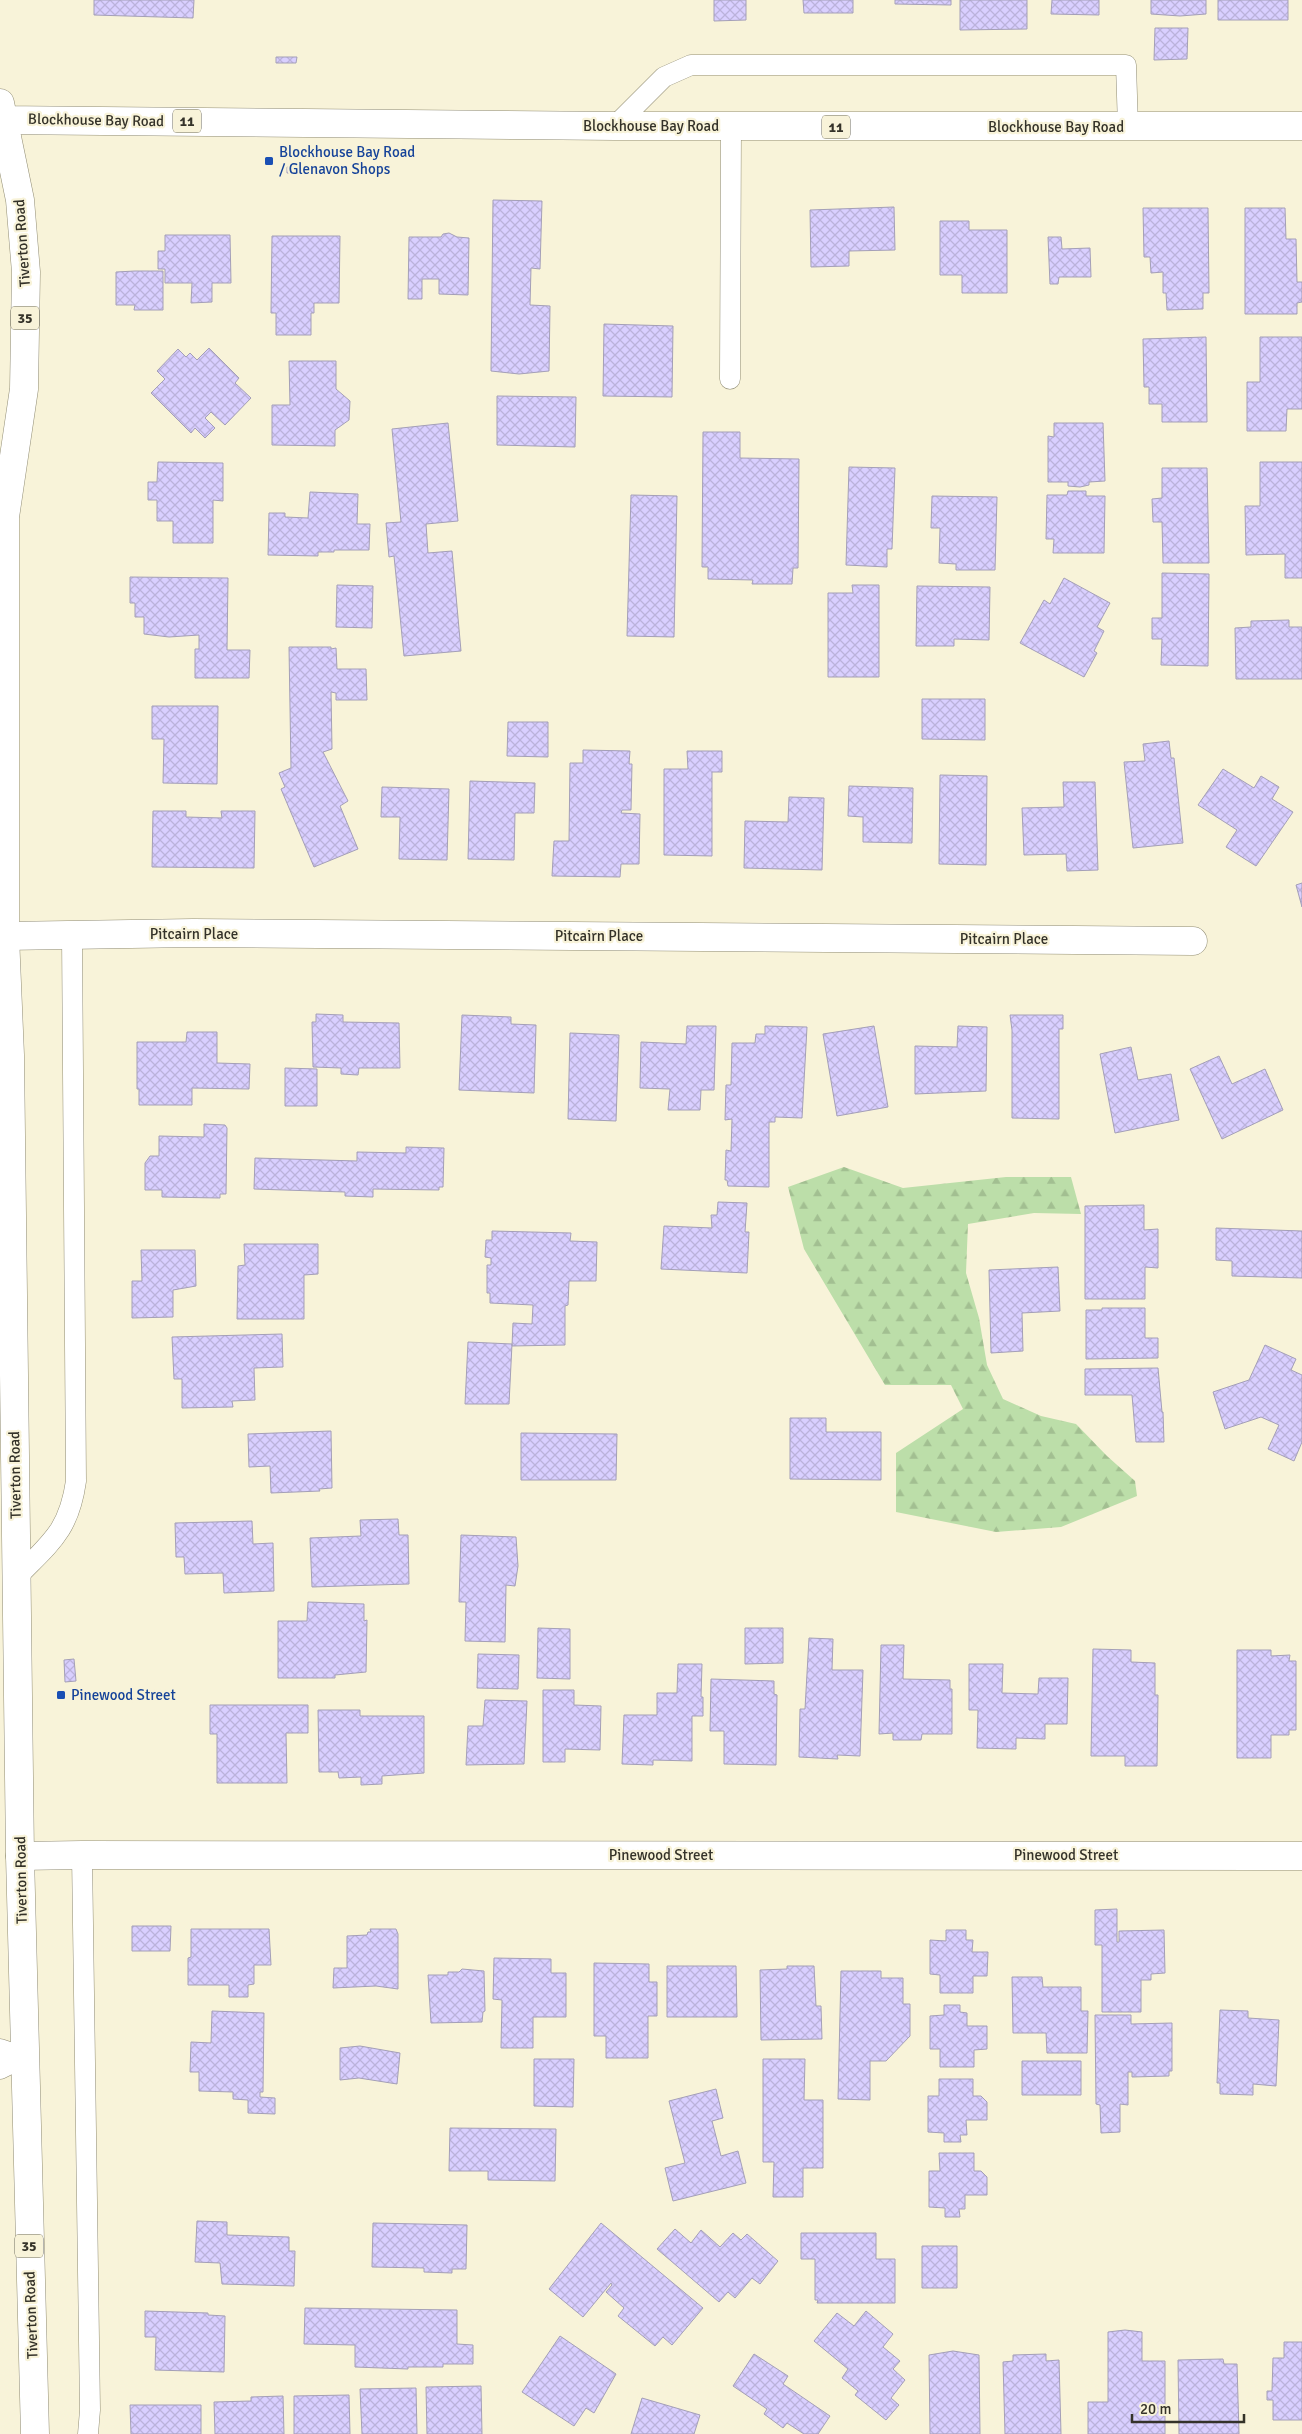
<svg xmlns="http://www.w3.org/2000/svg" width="1302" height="2434" viewBox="0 0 1302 2434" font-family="Signika,sans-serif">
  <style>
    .forest { fill: url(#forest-firs) }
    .building { fill: url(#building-cross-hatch); stroke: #a49fb7 }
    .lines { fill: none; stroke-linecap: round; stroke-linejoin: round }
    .service-casing { stroke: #918d75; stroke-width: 21 }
    .minor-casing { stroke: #918d75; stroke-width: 29 }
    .primary-casing { stroke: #918d75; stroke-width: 29 }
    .service { stroke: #fff; stroke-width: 20 }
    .minor { stroke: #fff; stroke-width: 28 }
    .primary { stroke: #fff; stroke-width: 28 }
    .transit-dot { fill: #1a4fb4; stroke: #f8f3d9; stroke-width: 2 }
    .labels { text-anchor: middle; stroke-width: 4.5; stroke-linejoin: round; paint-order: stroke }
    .shield { fill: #f8f3d9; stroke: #6f6c5e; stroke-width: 1 }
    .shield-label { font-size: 14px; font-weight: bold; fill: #343229 }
    .street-label { font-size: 15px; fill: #343229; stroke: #f8f3d9 }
    .transit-label { font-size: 15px; fill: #164399; stroke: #f8f3d9; text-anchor: start }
  </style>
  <defs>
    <pattern id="forest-firs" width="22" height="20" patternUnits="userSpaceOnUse" patternTransform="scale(1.25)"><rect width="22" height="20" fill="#bcdea9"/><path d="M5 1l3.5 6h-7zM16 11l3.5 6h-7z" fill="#a2bf91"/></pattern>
    <pattern id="building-cross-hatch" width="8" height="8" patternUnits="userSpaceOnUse" patternTransform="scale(1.25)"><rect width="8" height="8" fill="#d9cfff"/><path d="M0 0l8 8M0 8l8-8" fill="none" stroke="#bbb2db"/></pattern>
  </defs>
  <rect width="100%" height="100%" fill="#f8f3d9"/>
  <path class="forest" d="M844 1167 903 1188 1006 1177H1071L1081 1214 1034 1213 968 1224 966 1273 979 1318 987 1365 1003 1399 1041 1416 1076 1424 1107 1456 1135 1481 1137 1496 1061 1527 996 1532 896 1512V1453L963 1409 951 1385H885L804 1249 788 1187Z"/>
  <path class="building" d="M94 0H194L193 18 94 15Z
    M714 0H746V20L714 21Z
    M803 0H853V13H804Z
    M895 0H951V5L895 4Z
    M960 0H1027V29L960 30Z
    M1052 0H1099V15L1051 14Z
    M1151 0H1206V14L1180 16 1151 14Z
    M1218 0H1288V20H1218Z
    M1155 28H1188L1187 59 1154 60Z
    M276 57H297L296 63H276Z
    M307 166V173H287V167Z
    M493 200 542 201 540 269 531 268 530 305 550 306 549 371 519 374 491 371Z
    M894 207 895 250 849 251V266L811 267 810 210Z
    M1143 208H1208L1209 293H1203V309L1167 310 1166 293H1163V272L1151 273 1150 257H1144Z
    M1245 208H1285L1286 239H1296L1297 282H1302V302L1297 303V314H1245Z
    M940 221H969V230H1007V293H962V275H940Z
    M449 233 457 237 469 238 468 295 439 294V279H422V299H408L409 237H441L443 234Z
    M165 235H230L231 283H212V302L191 303 192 283H165V269H158V251H165Z
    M272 236H340L339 303H314V313H311V335H276V313H271Z
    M1048 237H1061L1062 249 1090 248 1091 277H1059L1058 284H1050Z
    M135 271H163V310H134L135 305H116V272Z
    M604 324 673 326 672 397 603 396Z
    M1206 337 1207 422H1162V404H1149V387H1144L1143 339Z
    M1260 337H1302V409H1287L1286 431H1247V382H1260Z
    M209 348 239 378 235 383 251 398 225 425 211 412 205 418 215 428 205 438 195 428 191 433 151 393 165 379 157 371 178 349 186 357 190 353 197 360Z
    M289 361H336V389L350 401 349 420 335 430V446L272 445V405H290Z
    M497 396 576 397 575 447 497 445Z
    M448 423 458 521 426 524 428 553 452 551 461 651 404 656 394 556 389 557 386 523 401 522 392 429Z
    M1054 423H1103L1105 481 1089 482V485L1080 487 1068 486V482H1048V436L1054 437Z
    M703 432H740V458L799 459 798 568H793L792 584H752L753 580 708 579V567H702Z
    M158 462 223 463V501L213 500V543H173V521H157V500H148V482H157Z
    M1260 462H1302V578H1285V554L1246 555 1245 506H1260Z
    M849 467 895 468 892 549H887V567L846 565Z
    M1162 468H1207L1209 563H1163L1162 522H1153L1152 499 1162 498Z
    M1068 491H1086V496H1105L1104 553H1053L1054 539H1046L1047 495H1067Z
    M310 492 358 494 357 524H370L369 550H334V552H318V556L268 555 269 513H285V517L308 518Z
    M631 495 677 496 674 637 627 636Z
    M932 496 997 497 995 570H956V564L939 563 940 528H931Z
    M1162 573 1209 574 1208 666 1161 665 1162 639H1152V618H1162Z
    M130 577 228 578 227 650H250L249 678H195V649H199V635L169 637 144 634V617H135V603H130Z
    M1064 578 1110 603 1097 627 1104 631 1094 651 1097 653 1084 677 1020 643 1044 600 1050 604Z
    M337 585 373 586 372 628 336 627Z
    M852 585H879V677H828V593H853Z
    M917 586 990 587 989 640 954 639V646H916Z
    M1289 620V627H1302V679H1236L1235 628 1251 627V621Z
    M289 647H331V649L336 648 337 669H366L367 700H336V693L331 692 332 749 323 752 348 801 340 806 358 849 314 867 281 789 285 787 279 773 291 768Z
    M922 699H985V740L922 739Z
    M152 706H218L217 784 163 783 164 739H152Z
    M508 722H548V757L507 756Z
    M1169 741 1171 758H1174L1183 843 1133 848 1124 762 1145 761 1143 744Z
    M583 750 630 751 629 764H632L631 810H622L621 813 640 814 639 864H621L620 877 552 876 554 841H569L570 763H583Z
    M687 751H722V772H712V856L664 855V769H688Z
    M1223 769 1254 788 1261 776 1279 787 1272 799 1293 812 1256 866 1226 847 1237 830 1198 805Z
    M940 775 987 776 986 865 939 864Z
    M470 781 535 783 534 813H515L514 860 468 859Z
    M1063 782H1095L1098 870 1067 871 1066 854 1024 855 1022 808 1064 807Z
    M849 786 913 788 912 843 863 842V817L848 816Z
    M382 787 449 789 447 860 399 859 400 817H381Z
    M789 797 824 798 822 870 744 868 745 821 788 822Z
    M153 811H186V817L222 818 221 811H255L254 868 152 867Z
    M1302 883V907L1296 885Z
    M316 1014 343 1015V1022L399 1023 400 1068H359L358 1075 341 1074V1068L313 1067 312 1022H316Z
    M462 1015 511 1017V1024L536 1025 534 1093 459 1090Z
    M1010 1015H1063V1029H1059V1119L1012 1118V1030Z
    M687 1026H716L714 1090H701L700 1110H668L670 1089 640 1088 641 1042 686 1044Z
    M765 1026 807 1027 802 1118 775 1117V1122H769V1187L728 1186 727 1180H725L726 1150 731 1151 732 1119 725 1120 726 1085H731L732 1043H755L756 1034H765Z
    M874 1026 888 1107 837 1116 823 1034Z
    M958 1026 987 1027 986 1091 915 1094V1046L957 1047Z
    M187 1032H217V1063L250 1064 249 1089 192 1088V1105H139V1089H137V1042H186Z
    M570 1033 619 1035 616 1121 568 1119Z
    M1131 1047 1138 1080 1171 1074 1179 1120 1115 1133 1100 1054Z
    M1219 1056 1232 1084 1265 1069 1283 1110 1222 1139 1190 1069Z
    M285 1068 317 1069V1106H285Z
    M204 1124 225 1125 227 1128 226 1194H220V1198L162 1197V1190H145V1163L150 1156H159V1136L204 1137Z
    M406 1147 444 1148 443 1187H439V1190L373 1189V1197L345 1196V1192L254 1189 255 1158 357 1161V1152L406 1153Z
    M718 1202 747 1203 745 1232H749L747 1273 661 1269 664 1226 712 1228 711 1215H717Z
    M1144 1205V1230L1158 1229V1268L1145 1267V1299H1085V1206Z
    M1216 1228 1302 1231V1278L1232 1276V1261L1216 1260Z
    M492 1231 571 1233 570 1241 597 1242 596 1281H569L568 1305 565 1306V1345L512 1346 513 1323 532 1324 533 1305 490 1303V1293H487V1265H491V1258L485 1257 486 1240H492Z
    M244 1244H318V1274L304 1275V1319H237L238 1266 245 1265Z
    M141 1250H195L196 1286 173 1290V1317L132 1318V1281H142Z
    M1058 1267 1060 1311 1022 1313 1023 1351 991 1353 989 1270Z
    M1102 1308H1145V1338H1158V1358L1086 1359V1310H1102Z
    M282 1334 283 1367 254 1368 255 1400 232 1401 233 1407 182 1408V1379H174L172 1337Z
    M468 1342 512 1344 509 1404H465Z
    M1265 1345 1296 1359 1291 1370 1302 1375V1442L1294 1461 1268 1449 1279 1425 1261 1417 1225 1429 1213 1392 1249 1380Z
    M1158 1368 1162 1412H1163L1164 1442H1136L1132 1395H1085V1369Z
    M790 1418H826V1432H881V1480L790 1479Z
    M331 1431 332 1488 319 1489 320 1491 271 1493 270 1466 249 1467 248 1434Z
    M521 1433 617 1434 616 1480H521Z
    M398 1519 399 1535H408L409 1584 312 1587 310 1538 361 1536 360 1520Z
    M252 1521 253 1544 273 1543 274 1591 224 1593 223 1573 185 1574 184 1557H176L175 1523Z
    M461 1535 516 1537 518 1566 515 1586 506 1585 505 1642 465 1641 466 1602H459Z
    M308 1602 364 1604V1621L367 1620 366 1672 335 1675V1678H278V1621H307Z
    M538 1628 570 1629V1679L537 1678Z
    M745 1628H783V1663L745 1664Z
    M809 1638 833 1639 832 1670H863L860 1756 837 1755 838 1759 799 1757 800 1709H805Z
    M881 1645H904L903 1679 950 1680V1689H952V1734H922L921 1740H893V1733L879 1734Z
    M1093 1649 1131 1650V1662L1155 1663V1695H1158L1157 1766H1125V1756H1091Z
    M1237 1650H1271V1656L1290 1655 1289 1661H1296V1730H1289V1735H1271V1758H1237Z
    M478 1654 519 1655 518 1689 477 1688Z
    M74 1659 76 1681 65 1682 64 1660Z
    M678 1664H702L701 1697H703V1716H692V1761L653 1760V1765L622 1764 624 1715H657V1693H677Z
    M969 1664H1003L1002 1693 1038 1694 1039 1678H1068L1067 1724H1045V1739L1016 1738V1749L977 1748 978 1710H969Z
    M711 1679 774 1681V1694L777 1695 776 1765 724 1764V1731H710Z
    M543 1690H574V1705L601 1706 600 1750 565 1749V1762H543Z
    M485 1700 527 1701 524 1764 466 1765 468 1726H483Z
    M210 1705H308V1733H286L287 1783H217V1734H210Z
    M318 1710H360V1716H424V1773L382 1776V1784L361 1785V1777L339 1778 338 1772H319Z
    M1117 1909V1942H1119V1931L1164 1930 1165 1973 1151 1974V1980H1141V2012H1102V1945H1095V1910Z
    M132 1926H171L170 1951H132Z
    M191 1929H269L271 1965H254V1984L248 1985V1997H229V1985H188V1958L191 1957Z
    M370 1929H396L398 1934V1989L376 1986 333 1988 334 1968H347V1936L367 1935 368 1932H371Z
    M946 1930H966V1940H973L972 1952H988L987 1976H973V1993H940V1975L930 1974V1940L946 1941Z
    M494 1958 551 1959V1973H566V2017H533V2048H501L502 2000 493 1999Z
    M594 1963 649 1964V1982H657V2016H648V2058H606V2036H594Z
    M667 1966H736L737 2017H667Z
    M787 1966H814L816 2006H821L822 2039 761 2040 760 1970 787 1969Z
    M462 1969 484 1971 485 2011 483 2012 482 2022 431 2023 428 1975H448V1972H459Z
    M841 1971H881V1978H903V2004H910V2036L886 2061H870V2100L838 2099Z
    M1012 1977H1042L1043 1987H1081V2011H1088L1087 2053H1047L1046 2033H1013Z
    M944 2005H960V2012L967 2013V2026H987V2049L974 2050V2067H940V2049H930V2016L944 2015Z
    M1220 2010 1248 2011V2018L1279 2020 1276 2086 1253 2084V2095L1220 2094V2083H1217Z
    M212 2011 264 2013 263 2092H260V2097L275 2098V2114L248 2113V2100L233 2099V2092L199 2091V2072H190L191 2042 211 2043Z
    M1095 2015H1131V2024L1172 2023V2071H1169V2076L1132 2077V2072H1128V2105L1120 2104V2132L1101 2133 1100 2105 1096 2104Z
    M360 2046 400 2053 397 2084 359 2078 340 2080V2048Z
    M534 2059H574L573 2107 534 2106Z
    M763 2059H805L804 2100H823V2168H803V2197H773L774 2162H763Z
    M1022 2061H1081V2095H1022Z
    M939 2079H973V2096H981L987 2102V2120H966L967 2135H960L961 2142H944V2133L928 2132V2096H939Z
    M716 2089 723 2118 712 2121 721 2156 738 2151 746 2183 673 2201 665 2168 685 2163 669 2101Z
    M450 2128 556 2129 555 2181 488 2180V2171H449Z
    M939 2153H974V2171H981L987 2177V2195H965V2209H959L960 2217H945V2208L929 2207V2171H940Z
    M197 2221 227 2222V2235L289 2237V2251H295L294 2286 222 2284 220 2263 195 2262Z
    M373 2223 467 2225 466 2269H452V2273L424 2272V2268L372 2267Z
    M601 2223 703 2308 672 2345 663 2337 655 2346 618 2316 624 2308 606 2292 612 2285 611 2283 583 2317 549 2289Z
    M675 2229 691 2243 701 2230 720 2247 733 2233 741 2240 747 2234 778 2261 760 2284 752 2278 735 2298 728 2292 719 2302 657 2249Z
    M801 2233H876V2259H895V2303H817L818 2300H815V2259H801Z
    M922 2246H957V2288H922Z
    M305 2308 457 2310V2344L473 2345V2364H443V2367H408V2369L355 2367V2345L304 2344Z
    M145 2311 208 2313V2315L225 2316 224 2372 155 2370 156 2337H145Z
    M866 2311 893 2334 883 2347 900 2361 893 2369 905 2380 891 2398 899 2405 886 2420 855 2395 858 2391 842 2378 848 2369 814 2341 837 2313 854 2326Z
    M1125 2330 1142 2332V2361H1165V2434H1088V2402H1108V2332Z
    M560 2336 616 2374 594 2413 586 2408 574 2426 522 2392Z
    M1284 2342H1302V2420H1273V2400H1267V2391H1272L1273 2358H1284Z
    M953 2351 979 2355 980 2434H930L929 2355Z
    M754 2354 788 2376 783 2384 830 2416 818 2434H804L787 2423 783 2428 764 2414 767 2409 733 2386Z
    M1046 2354V2361L1059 2360 1061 2434H1005L1003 2362 1013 2361V2355Z
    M1223 2359 1224 2364H1237L1239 2434H1179L1178 2360Z
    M481 2386 482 2434H427L426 2387Z
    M416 2388 417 2434H362L360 2389Z
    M349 2395 350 2434H294V2396Z
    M283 2396 284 2434H215L214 2402 251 2401V2397Z
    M642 2398 700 2415 694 2434H631Z
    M130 2405H201V2434H131Z"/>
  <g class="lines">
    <defs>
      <path id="service" d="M615 126 664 77 691 65H1126L1128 127
        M730 379 731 126
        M17 1577C50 1543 69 1531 76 1481L72 935
        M82 1855 90 2410 88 2434
        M0 2049 24 2057
        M0 2069 24 2057"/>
      <path id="minor" d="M5 936 193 933 1193 941
        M20 1856 82 1855 1302 1856"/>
      <path id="primary" d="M0 103 20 200 26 272 24 389 5 517V936L10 1055 20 1856 35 2434
        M0 120 615 126H1302"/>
    </defs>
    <use href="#service" class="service-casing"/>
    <use href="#minor" class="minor-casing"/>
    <use href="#primary" class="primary-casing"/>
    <use href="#service" class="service"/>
    <use href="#minor" class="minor"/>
    <use href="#primary" class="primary"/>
  </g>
  <g class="transit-dot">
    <rect x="264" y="156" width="10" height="10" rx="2.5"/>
    <rect x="56" y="1690" width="10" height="10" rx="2.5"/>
  </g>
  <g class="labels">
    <g class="shield">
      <rect x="173" y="109.5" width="28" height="23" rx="4"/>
      <rect x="822" y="115.5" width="28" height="23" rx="4"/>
      <rect x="11" y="306.5" width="28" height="23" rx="4"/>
      <rect x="15" y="2234.5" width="28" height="23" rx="4"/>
    </g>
    <g class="shield-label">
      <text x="187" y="126">11</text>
      <text x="836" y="132">11</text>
      <text x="25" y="323">35</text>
      <text x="29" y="2251">35</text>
    </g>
    <g class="street-label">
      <text transform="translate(96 120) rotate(1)" y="5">Blockhouse Bay Road</text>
      <text x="651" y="131">Blockhouse Bay Road</text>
      <text x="1056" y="132">Blockhouse Bay Road</text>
      <text transform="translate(22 243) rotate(-94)" y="5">Tiverton Road</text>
      <text x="194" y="939">Pitcairn Place</text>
      <text x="599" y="941">Pitcairn Place</text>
      <text x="1004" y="944">Pitcairn Place</text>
      <text transform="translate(15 1475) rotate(-91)" y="5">Tiverton Road</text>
      <text x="661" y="1860">Pinewood Street</text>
      <text x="1066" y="1860">Pinewood Street</text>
      <text transform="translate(21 1880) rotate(-91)" y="5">Tiverton Road</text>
      <text transform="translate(31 2315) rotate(-92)" y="5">Tiverton Road</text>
    </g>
    <g class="transit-label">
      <text x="279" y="157">Blockhouse Bay Road<tspan x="279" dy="17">/ Glenavon Shops</tspan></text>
      <text x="71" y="1700">Pinewood Street</text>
    </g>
  </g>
  <path d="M1132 2414v8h112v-8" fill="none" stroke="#343229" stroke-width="2.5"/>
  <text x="1140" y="2414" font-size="15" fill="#343229" stroke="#f8f3d9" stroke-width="4" paint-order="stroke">20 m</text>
</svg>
